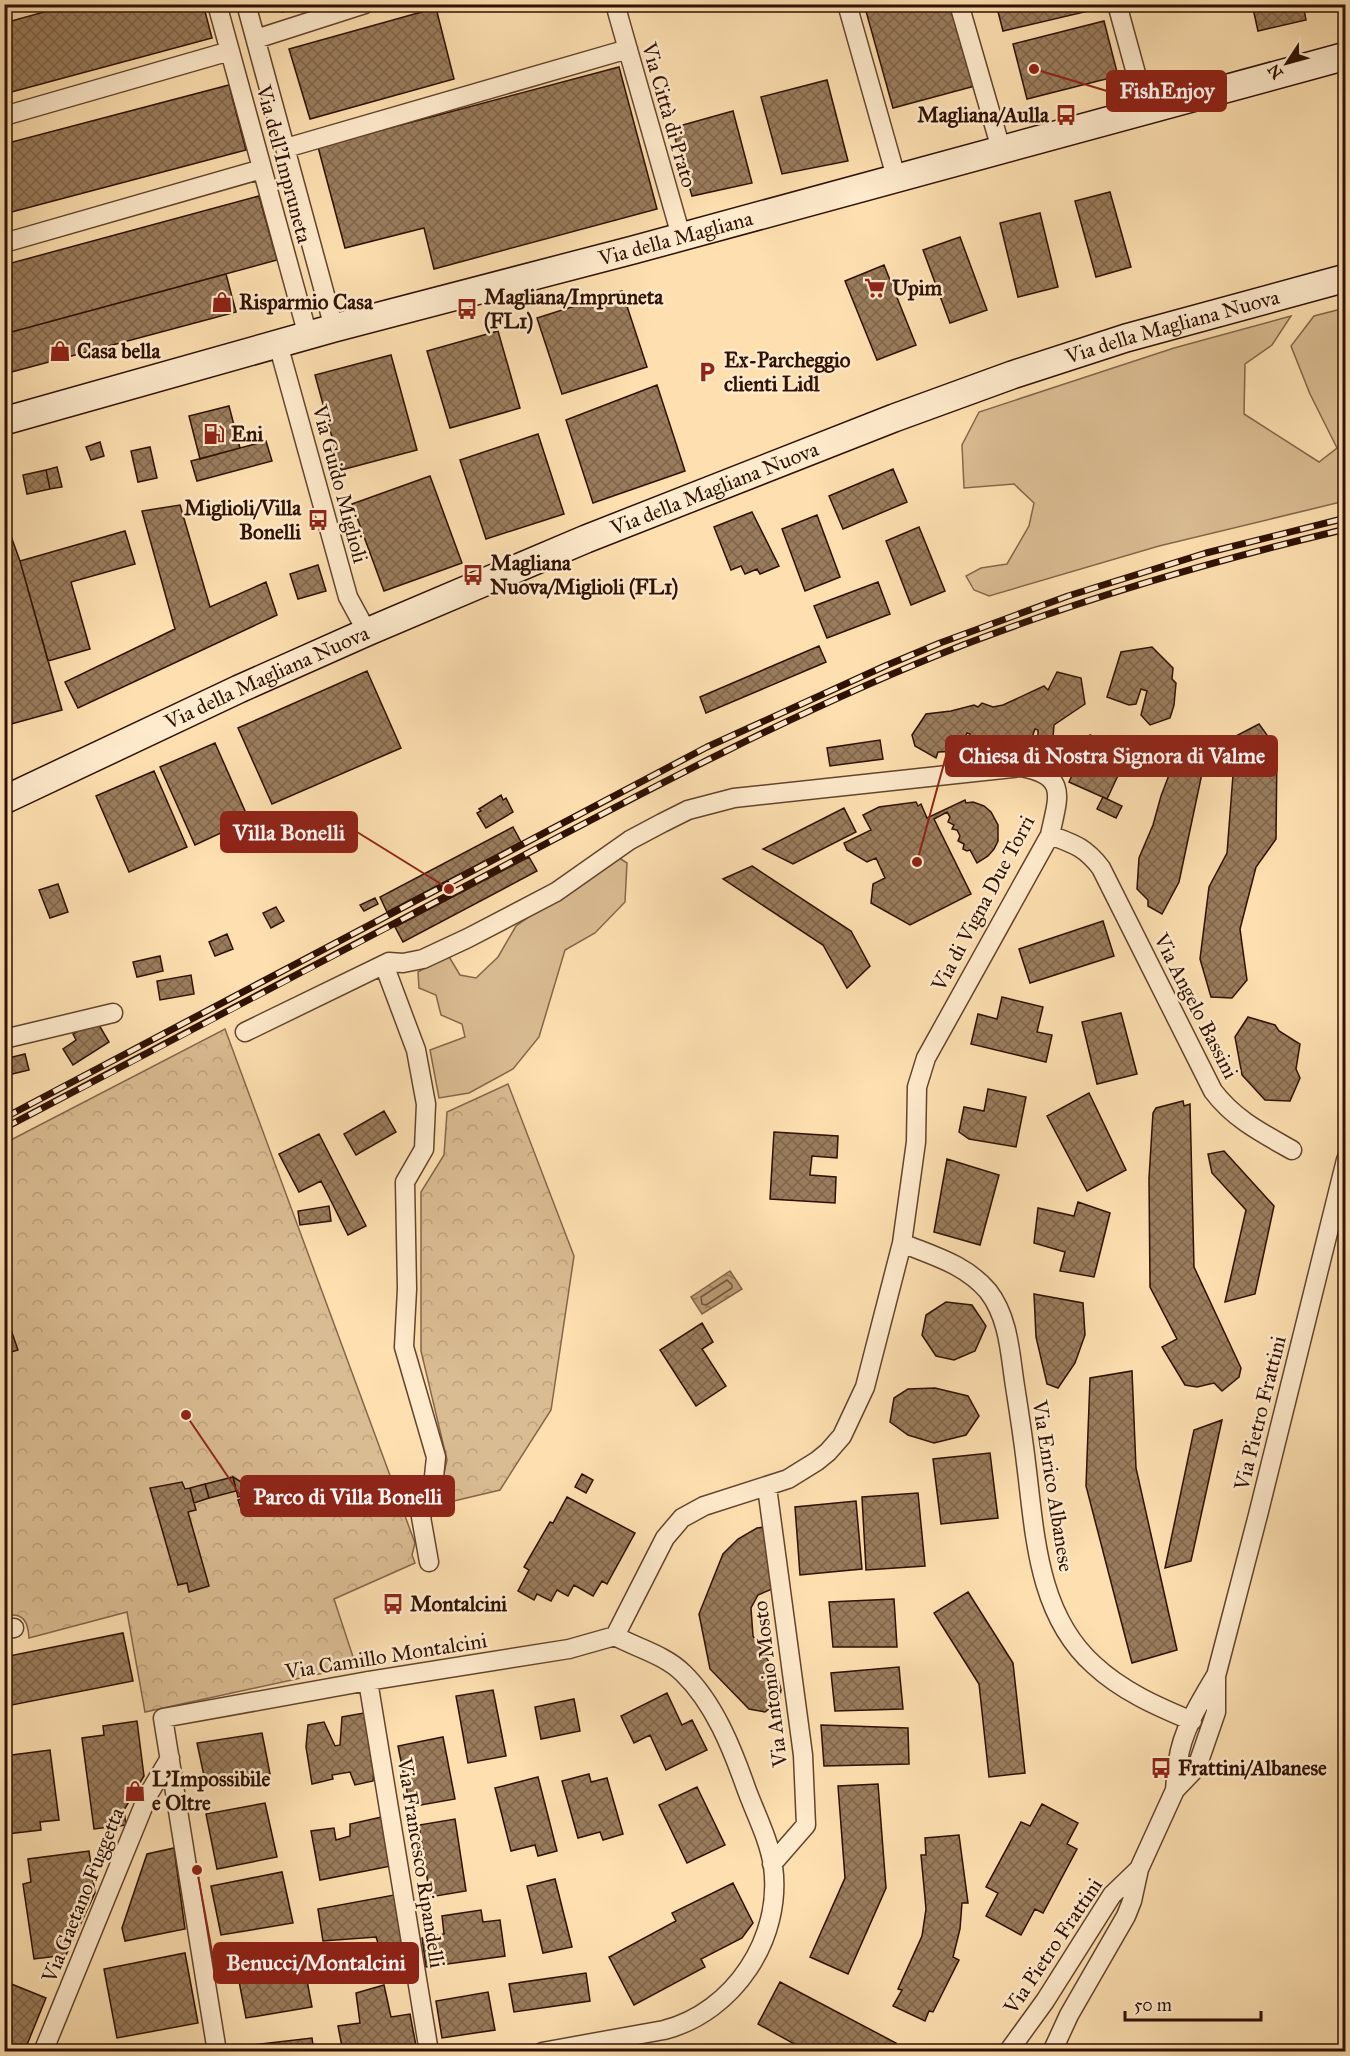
<svg xmlns="http://www.w3.org/2000/svg" width="1350" height="2056" viewBox="0 0 1350 2056" font-family="'IM FELL Great Primer',serif">
  <style>
    .grass { fill: #dabc92; stroke: #84664a; stroke-width: 1.5 }
    .park { fill: url(#park-crowns); stroke: #84664a; stroke-width: 1.5 }
    .water { fill: url(#water-ripples); stroke: #816346; stroke-width: 1.5 }
    .lines { fill: none; stroke-linecap: round; stroke-linejoin: round }
    .shore { stroke: #73553a; stroke-width: 1.5 }
    .building { fill: url(#building-cross-hatch); stroke: #2f1101; stroke-width: 1.5 }
    .street-casing { stroke: #62442d; stroke-width: 21 }
    .secondary-casing { stroke: #2f1101; stroke-width: 30 }
    .street { stroke: #feeacc; stroke-width: 18 }
    .secondary { stroke: #feeacc; stroke-width: 27 }
    .rail-casing { stroke: #2f1101; stroke-width: 7 }
    .rail { stroke: #feeacc; stroke-width: 4.5; stroke-dasharray: 14; stroke-linecap: butt }
    .labels { text-anchor: middle; stroke-width: 5; stroke-linejoin: round; paint-order: stroke }
    .street-label { font-size: 21px; fill: #2f1101; stroke: #feeacc }
    .poi-label { font-size: 21px; font-weight: bold; fill: #2f1101; stroke: #feeacc; text-anchor: start }
    .leader { fill: none; stroke: #8f2418; stroke-width: 2 }
    .callout-dot { fill: #8f2418; stroke: #feeacc; stroke-width: 2 }
    .callout { fill: #8f2418; stroke: #8f2418; stroke-width: 2 }
    .callout-label { font-size: 22px; text-anchor: middle; font-weight: bold; fill: #fff }
  </style>
  <defs>
    <pattern id="park-crowns" width="20" height="18" patternUnits="userSpaceOnUse" patternTransform="scale(1.5)"><rect width="20" height="18" fill="#dabc92"/><path d="M2 6a3 3 0 1 1 6 0M12 15a3 3 0 1 1 6 0" fill="none" stroke="#bba17c"/></pattern>
    <pattern id="water-ripples" width="26" height="14" patternUnits="userSpaceOnUse" patternTransform="scale(1.5)"><rect width="26" height="14" fill="#b79974"/><path d="M2 4q2-2 4 0t4 0M15 11q2-2 4 0t4 0" fill="none" stroke="#957b5d"/></pattern>
    <pattern id="building-cross-hatch" width="8" height="8" patternUnits="userSpaceOnUse" patternTransform="scale(1.5)"><rect width="8" height="8" fill="#9a7c5c"/><path d="M0 0l8 8M0 8l8-8" fill="none" stroke="#7e644a"/></pattern>
  </defs>
  <rect width="100%" height="100%" fill="#fddfb0"/>
  <filter id="stains"><feTurbulence type="fractalNoise" baseFrequency=".00333" numOctaves="4"/><feColorMatrix values="0 0 0 0 .2 0 0 0 0 .09 0 0 0 0 .02 0 0 0 .5 -.17"/></filter>
  <radialGradient id="worn" r=".72"><stop offset=".6" stop-color="#630" stop-opacity="0"/><stop offset="1" stop-color="#630" stop-opacity=".3"/></radialGradient>
  <path class="grass" d="M1345 308V501L1159 546 989 596 974 590 966 576 981 568 1007 564 1029 526 1034 503 1014 484 964 488 962 445 979 412 1174 348 1291 316 1272 345 1245 364 1244 414 1319 462 1337 448 1310 394 1291 346 1314 316Z
    M616 856 627 863 625 902 595 933 565 950 539 1037 513 1069 469 1093 439 1098 430 1050 465 1037 462 1024 441 1015 436 995 419 988 418 972 448 955 460 975 476 978 498 957 516 926Z"/>
  <path class="park" d="M225 1029 415 1543 412 1555 415 1563 334 1599 356 1666 145 1712 127 1612 29 1638C28 1621 23 1612 5 1616V1143Z
    M508 1084 574 1256 551 1410 500 1490 437 1505 447 1460 421 1351V1192L444 1155 447 1112Z"/>
  <path class="water" d="M730 1271 742 1289 702 1314 691 1297Z"/>
  <g class="lines">
    <path class="shore" d="M727 1280 732 1285V1288L706 1305 702 1304 701 1297Z"/>
  </g>
  <path class="building" d="M73 4H203L212 38 4 94V23Z
    M280 4H309L282 12Z
    M864 4H952L975 86 893 108Z
    M996 4H1096L1097 9 1003 31Z
    M1252 4H1303L1306 20 1258 31Z
    M436 8 454 79 310 119 289 49Z
    M1104 21 1118 76 1027 99 1013 44Z
    M619 67 657 209 434 269 424 228 345 248 318 147Z
    M827 80 848 161 782 174 761 97Z
    M229 85 246 150 4 214V144Z
    M733 111 752 183 692 196 672 128Z
    M1110 192 1131 267 1096 277 1075 201Z
    M259 196 277 260 4 334V265Z
    M1040 213 1058 287 1018 297 1000 223Z
    M960 237 987 310 950 323 923 250Z
    M884 265 916 345 877 360 845 281Z
    M226 274 236 312 4 374V334Z
    M622 291 647 367 562 394 537 318Z
    M498 331 520 408 450 428 427 351Z
    M391 355 417 450 341 470 315 375Z
    M657 385 685 471 593 503 566 420Z
    M229 406 240 448 200 459 189 416Z
    M538 434 564 514 486 539 460 460Z
    M266 441 272 461 197 481 191 461Z
    M100 442 104 456 91 460 86 447Z
    M150 447 157 478 138 482 131 451Z
    M57 467 62 487 50 489 46 470Z
    M893 469 907 502 843 529 829 496Z
    M46 470 50 489 27 494 23 475Z
    M430 476 462 563 384 591 352 504Z
    M180 505 210 607 266 582 277 615 78 708 65 682 175 629 142 511Z
    M752 512 779 566 760 574 757 569 745 574 741 566 731 570 714 527Z
    M817 515 840 577 805 591 782 529Z
    M4 517 20 561 62 710 4 726Z
    M919 527 945 591 911 605 886 541Z
    M125 531 135 564 71 582 90 649 48 661 20 561Z
    M318 565 326 591 298 599 290 574Z
    M878 582 890 614 827 638 814 606Z
    M819 646 826 662 706 713 700 697Z
    M1152 647 1173 668 1172 679 1176 683 1174 705 1170 718 1150 725 1141 715 1147 691 1141 689 1136 704 1129 705 1107 697 1121 652Z
    M367 671 401 748 272 804 238 728Z
    M1057 672 1081 678 1085 704 1054 725 1053 737H1038V730L1035 729 1031 740H1009L988 750H967L970 734 967 733 959 751 938 752 936 758 915 746 912 735 926 714 951 711 974 705 978 707 982 703 993 707 1003 705 1044 686 1048 690Z
    M1259 724 1277 749 1276 839 1256 867 1240 929 1247 980 1232 998 1211 997 1200 959 1209 887 1227 853 1236 736Z
    M1090 735 1129 752 1107 799 1069 782Z
    M1181 739 1204 740 1200 755 1204 764 1179 882 1162 914 1148 906V900L1137 889 1139 858 1153 825 1161 796 1169 775 1164 765 1178 751Z
    M880 740 883 759 830 766 827 748Z
    M215 743 249 820 195 845 160 767Z
    M154 771 187 847 129 872 96 796Z
    M501 795 503 800 506 798 513 812 486 828 477 813 481 811 479 809Z
    M1103 797 1122 806 1116 818 1097 809Z
    M965 800 966 803 973 802 984 806 991 812 998 825V841L994 849 988 856 977 863 970 850 967 851 963 849 964 844 958 841 960 836 957 830 952 829 954 825 948 822 950 817 947 812 934 819 971 894 910 925 871 903 873 884 885 878 876 858 867 862 847 850 844 843 871 830 863 815 879 807 916 802 918 806 921 804 927 818Z
    M844 808 856 832 793 864 763 849Z
    M513 827 521 842 387 912 380 897Z
    M529 857 537 871 403 942 395 927Z
    M752 866 851 931 870 966 847 988 823 945 723 879Z
    M58 884 68 912 50 918 39 890Z
    M375 898 378 904 364 911 360 905Z
    M276 907 284 921 271 928 263 913Z
    M1103 921 1114 956 1030 983 1019 949Z
    M227 934 233 949 215 956 209 942Z
    M160 956 163 971 137 977 133 962Z
    M191 975 194 994 160 1000 157 981Z
    M1002 997 1043 1007 1037 1032 1052 1035 1046 1062 971 1044 978 1014 997 1019Z
    M1121 1013 1137 1074 1097 1084 1082 1022Z
    M1248 1017 1275 1025 1279 1031 1300 1044 1296 1069 1300 1078 1290 1101 1265 1100 1242 1075 1235 1037Z
    M96 1020 109 1042 73 1065 63 1049 76 1040 73 1034Z
    M25 1054 29 1070 4 1076V1059Z
    M988 1089 1026 1097 1016 1147 969 1139 959 1132 964 1107 984 1111Z
    M1089 1093 1126 1170 1087 1191 1047 1116Z
    M1183 1101 1184 1106 1190 1104 1194 1267 1241 1368 1239 1377 1222 1391 1214 1383 1197 1387 1185 1385 1162 1347 1177 1339 1150 1287 1149 1178 1153 1113 1156 1108Z
    M384 1111 396 1132 356 1155 344 1134Z
    M774 1132 838 1136 837 1158 812 1156 810 1175 836 1177 835 1203 770 1199Z
    M319 1134 366 1226 348 1235 321 1181 299 1192 279 1154Z
    M1224 1151 1274 1206 1255 1294 1225 1302 1246 1210 1212 1173 1208 1154Z
    M947 1159 999 1175 980 1245 934 1232Z
    M1078 1202 1110 1213 1094 1277 1060 1271 1065 1252 1034 1243 1038 1208 1074 1216Z
    M329 1206 331 1221 300 1225 298 1211Z
    M1034 1294 1083 1303 1085 1335 1075 1363 1058 1388 1047 1384 1036 1337Z
    M946 1302 972 1305 986 1326 975 1351 954 1360 936 1356 922 1335 926 1315Z
    M702 1323 713 1342 702 1349 726 1386 696 1406 660 1350Z
    M10 1327 18 1350 4 1354V1329Z
    M1132 1371 1136 1468 1177 1650 1132 1663 1086 1486 1090 1378Z
    M935 1388 968 1396 979 1416 966 1435 934 1443 908 1435 890 1422 894 1398 908 1389Z
    M1222 1420 1191 1561 1165 1568 1194 1430Z
    M990 1453 998 1518 941 1524 933 1459Z
    M582 1474 593 1480 586 1493 575 1487Z
    M233 1477 248 1486 250 1492 238 1497Z
    M233 1477 236 1491 209 1498 205 1484Z
    M182 1482 185 1489 190 1488 196 1510 188 1512 209 1586 189 1592 187 1583 178 1585 150 1488Z
    M205 1484 209 1498 194 1503 190 1488Z
    M918 1493 925 1566 866 1570 862 1497Z
    M247 1497 251 1509 242 1512 238 1500Z
    M567 1497 635 1533 607 1584 602 1581 593 1596 574 1585 568 1596 557 1590 551 1601 537 1594 534 1600 518 1591 529 1570 524 1567 550 1522 553 1523Z
    M856 1501 862 1569 800 1575 795 1507Z
    M765 1527 772 1589 758 1595 751 1608 753 1636 777 1675 781 1690 779 1701 765 1712 749 1709 710 1669 699 1614 723 1554 738 1539 757 1528Z
    M968 1592 1013 1663 1025 1773 989 1777 979 1684 934 1613Z
    M894 1599 897 1647H833L829 1602Z
    M123 1633 133 1681 7 1706 4 1695V1657Z
    M899 1667 903 1709 835 1711 831 1673Z
    M493 1690 506 1756 468 1763 456 1696Z
    M667 1693 682 1725 692 1720 707 1750 666 1770 650 1735 634 1743 621 1716Z
    M574 1699 580 1731 541 1739 535 1707Z
    M364 1713 374 1731 375 1762 373 1781 355 1785 350 1772 332 1775 333 1779 312 1784 306 1747 308 1725 324 1722 335 1746 340 1745 342 1717Z
    M137 1721 144 1776 124 1810 126 1825 94 1829 82 1738 104 1735 103 1726Z
    M821 1725 908 1728 909 1764 824 1766Z
    M262 1733 270 1774 206 1785 197 1743Z
    M443 1737 455 1799 410 1807 398 1746Z
    M50 1750 59 1820 40 1822 41 1830 7 1834 4 1818V1756Z
    M589 1774 591 1782 607 1778 623 1834 603 1840 600 1832 578 1838 562 1781Z
    M538 1777 557 1851 538 1856 535 1845 511 1851 495 1788Z
    M878 1784 886 1888 848 1974 810 1957 845 1878 838 1786Z
    M697 1787 725 1845 687 1863 659 1805Z
    M265 1803 277 1857 217 1869 206 1814Z
    M1042 1804 1078 1823 1067 1844 1077 1849 1043 1913 1035 1909 1021 1935 986 1916 998 1893 986 1887 1021 1822 1030 1826Z
    M382 1817 391 1866 320 1880 311 1831 334 1828 336 1840 350 1836V1824Z
    M455 1819 466 1891 430 1897 419 1825Z
    M959 1835 968 1903H962L960 1929 953 1957 959 1960 933 2012 929 2011 925 2021 893 2006 902 1990 898 1989 922 1936 926 1909 921 1855H926L925 1838Z
    M174 1848 185 1929 125 1941 122 1928 147 1854Z
    M89 1851 95 1893 66 1955 34 1959 23 1884 31 1882 28 1859Z
    M282 1872 293 1923 221 1935 211 1886Z
    M555 1879 572 1947 543 1953 527 1886Z
    M733 1883 753 1923 742 1938 701 1959 705 1967 634 2005 609 1957 676 1921 672 1913Z
    M394 1895 404 1942 379 1946 376 1937 323 1941 318 1909Z
    M481 1910 483 1922 500 1920 505 1956 426 1967 422 1938 444 1934 442 1916Z
    M185 1953 198 2023 117 2038 104 1969Z
    M304 1965 312 2007 246 2018 238 1976Z
    M586 1973 590 2001 514 2012 509 1984Z
    M4 1981 46 1998 24 2052H4Z
    M780 1982 896 2043 892 2052H809L758 2024Z
    M384 1985 391 2017 410 2014 417 2051 343 2052 338 2026 360 2023 356 1993Z
    M488 1992 495 2030 442 2038 436 2001Z
    M312 2038 314 2052H245L244 2046Z"/>
  <g class="lines">
    <defs>
      <path id="street" d="M217 4 308 336
        M246 4 334 328
        M615 4 681 236
        M847 4 896 177
        M959 4 1001 149
        M1117 4 1146 110
        M256 39 365 4
        M4 116 230 51
        M286 148 628 49
        M4 243 262 169
        M278 344 348 597 367 632
        M1050 835C1074 844 1085 847 1101 868L1213 1091C1234 1119 1262 1133 1292 1150
        M389 962 386 970 416 1050 426 1104 424 1149 405 1182 407 1289 404 1347 436 1457 433 1486 421 1517 429 1562
        M245 1032 389 962 403 963 423 959 468 938 556 892 630 840 662 823 688 810 734 798 1021 767C1069 776 1058 797 1050 835L926 1058 917 1087 916 1142 902 1243 865 1387 842 1436 828 1452 817 1461 788 1479 704 1506 682 1518 665 1538 615 1636
        M4 1039 113 1013
        M902 1243C933 1256 965 1264 988 1291 1009 1318 1010 1354 1015 1386 1019 1412 1023 1437 1026 1463 1035 1533 1037 1614 1094 1665 1122 1691 1156 1706 1192 1721
        M767 1487 803 1755 806 1825 772 1864
        M4 1629 14 1628
        M368 1681 429 2052
        M1175 1790C1176 1780 1176 1770 1178 1761 1182 1731 1200 1702 1215 1677
        M43 2052 148 1795 170 1758
        M217 2052 163 1718 368 1681 569 1649 615 1636
        M542 2052 664 2030C734 2012 783 1938 773 1866 769 1839 755 1813 746 1788 732 1748 714 1703 683 1673 665 1655 637 1648 615 1636
        M1008 2052 1045 2001 1112 1895 1139 1869
        M1052 2052 1069 2015 1126 1916 1132 1901 1139 1869 1175 1790 1197 1767 1216 1712V1676L1258 1515 1346 1160"/>
      <g id="secondary">
        <path id="s1" d="M4 421 334 328 633 250 1346 56"/>
        <path id="s2" d="M4 800 239 689 367 632 586 539 894 418 1012 375 1126 338 1346 278"/>
      </g>
    </defs>
    <use href="#street" class="street-casing"/>
    <use href="#secondary" class="secondary-casing"/>
    <use href="#street" class="street"/>
    <use href="#secondary" class="secondary"/>
    <defs>
      <path id="rail" d="M4 1118 707 747 885 666 940 643 1068 596 1206 553 1346 518
        M4 1128C169 1043 333 956 496 870 649 789 802 708 963 645 1088 597 1216 560 1346 529"/>
    </defs>
    <use href="#rail" class="rail-casing"/>
    <use href="#rail" class="rail"/>
  </g>
  <defs>
    <symbol id="bus-bare" viewBox="-9 -9 18 18"><path d="M-5-6H5V4H4V6H2V4H-2V6H-4V4H-5ZM-3.5-4V0h7V-4ZM-3.5 1.2v1.5H-2V1.2ZM2 1.2v1.5H3.5V1.2Z" fill="#8f2418" stroke="#feeacc" stroke-width="2.5" paint-order="stroke"/></symbol>
    <symbol id="supermarket-bare" viewBox="-9 -9 18 18"><path d="M-6-5.5h2.5l.6 2H6L4.5 2H-2.5L-4.4-4H-6ZM-1.5 3.2a1.3 1.3 0 1 0 .1 0ZM3 3.2a1.3 1.3 0 1 0 .1 0Z" fill="#8f2418" stroke="#feeacc" stroke-width="2.5" paint-order="stroke"/></symbol>
    <symbol id="shop-bare" viewBox="-9 -9 18 18"><path d="M-5-2.5h2.3a2.7 3.5 0 0 1 5.4 0H5L5.5 6h-11ZM-1.5-2.5h3a1.5 2.3 0 0 0-3 0Z" fill="#8f2418" stroke="#feeacc" stroke-width="2.5" paint-order="stroke"/></symbol>
    <symbol id="parking-bare" viewBox="-9 -9 18 18"><path d="M-3.5-5.5H1a3.5 3.5 0 0 1 0 7H-1V5.5H-3.5ZM-1-3.4V-.6H.8a1.4 1.4 0 0 0 0-2.8Z" fill="#8f2418" stroke="#feeacc" stroke-width="2.5" paint-order="stroke"/></symbol>
    <symbol id="fuel-bare" viewBox="-9 -9 18 18"><path d="M-5.5-6h7V0h2V4h1.3V-2.5L3-4.5l.8-.8L6-3V5H2.5V1h-1V6h-7ZM-4.2-4.7v3.2H.2V-4.7Z" fill="#8f2418" stroke="#feeacc" stroke-width="2.5" paint-order="stroke"/></symbol>
  </defs>
  <g fill-rule="evenodd">
    <use href="#bus-bare" x="1051" y="100" width="30" height="30"/>
    <use href="#supermarket-bare" x="860" y="273" width="30" height="30"/>
    <use href="#shop-bare" x="207" y="287" width="30" height="30"/>
    <use href="#bus-bare" x="452" y="294" width="30" height="30"/>
    <use href="#shop-bare" x="45" y="336" width="30" height="30"/>
    <use href="#parking-bare" x="692" y="357" width="30" height="30"/>
    <use href="#fuel-bare" x="199" y="419" width="30" height="30"/>
    <use href="#bus-bare" x="303" y="505" width="30" height="30"/>
    <use href="#bus-bare" x="458" y="560" width="30" height="30"/>
    <use href="#bus-bare" x="378" y="1589" width="30" height="30"/>
    <use href="#bus-bare" x="1146" y="1753" width="30" height="30"/>
    <use href="#shop-bare" x="120" y="1776" width="30" height="30"/>
  </g>
  <g class="labels">
    <g class="street-label">
      <text transform="translate(669 115) rotate(74)" y="7">Via Città di Prato</text>
      <text transform="translate(284 164) rotate(75)" y="7">Via dell'Impruneta</text>
      <text dy="7" stroke="none"><textPath href="#s1" startOffset="696">Via della Magliana</textPath></text>
      <text dy="7" stroke="none"><textPath href="#s2" startOffset="1262">Via della Magliana Nuova</textPath></text>
      <text transform="translate(340 484) rotate(75)" y="7">Via Guido Miglioli</text>
      <text dy="7" stroke="none"><textPath href="#s2" startOffset="776">Via della Magliana Nuova</textPath></text>
      <text dy="7" stroke="none"><textPath href="#s2" startOffset="290">Via della Magliana Nuova</textPath></text>
      <text transform="translate(983 903) rotate(-62)" y="7">Via di Vigna Due Torri</text>
      <text transform="translate(1196 1006) rotate(63)" y="7">Via Angelo Bassini</text>
      <text transform="translate(1260 1413) rotate(-76)" y="7">Via Pietro Frattini</text>
      <text transform="translate(1053 1486) rotate(81)" y="7">Via Enrico Albanese</text>
      <text transform="translate(386 1656) rotate(-9)" y="7">Via Camillo Montalcini</text>
      <text transform="translate(770 1684) rotate(-97)" y="7">Via Antonio Mosto</text>
      <text transform="translate(421 1863) rotate(81)" y="7">Via Francesco Ripandelli</text>
      <text transform="translate(83 1895) rotate(-68)" y="7">Via Gaetano Fuggetta</text>
      <text transform="translate(1053 1946) rotate(-56)" y="7">Via Pietro Frattini</text>
    </g>
    <g class="poi-label">
      <text x="1049" y="122" text-anchor="end">Magliana/Aulla</text>
      <text x="892" y="295">Upim</text>
      <text x="484" y="304">Magliana/Impruneta<tspan x="484" dy="24">(FL1)</tspan></text>
      <text x="239" y="309">Risparmio Casa</text>
      <text x="77" y="358">Casa bella</text>
      <text x="724" y="367">Ex-Parcheggio<tspan x="724" dy="24">clienti Lidl</tspan></text>
      <text x="231" y="441">Eni</text>
      <text x="301" y="515" text-anchor="end">Miglioli/Villa<tspan x="301" dy="24">Bonelli</tspan></text>
      <text x="490" y="570">Magliana<tspan x="490" dy="24">Nuova/Miglioli (FL1)</tspan></text>
      <text x="410" y="1611">Montalcini</text>
      <text x="1178" y="1775">Frattini/Albanese</text>
      <text x="152" y="1786">L'Impossibile<tspan x="152" dy="24">e Oltre</tspan></text>
    </g>
  </g>
  <path class="leader" d="M1034 69L1107 91M917 862L946 756M449 889L357 832M186 1415L241 1496M197 1870L214 1963"/>
  <g class="callout-dot">
    <circle cx="1034" cy="69" r="6"/>
    <circle cx="917" cy="862" r="6"/>
    <circle cx="449" cy="889" r="6"/>
    <circle cx="186" cy="1415" r="6"/>
    <circle cx="197" cy="1870" r="6"/>
  </g>
  <g class="callout">
    <rect x="1107" y="71" width="119" height="40" rx="6"/>
    <rect x="946" y="736" width="331" height="40" rx="6"/>
    <rect x="221" y="812" width="136" height="40" rx="6"/>
    <rect x="241" y="1476" width="213" height="40" rx="6"/>
    <rect x="214" y="1943" width="204" height="40" rx="6"/>
  </g>
  <g class="callout-label">
    <text x="1167" y="98">FishEnjoy</text>
    <text x="1112" y="763">Chiesa di Nostra Signora di Valme</text>
    <text x="289" y="840">Villa Bonelli</text>
    <text x="348" y="1504">Parco di Villa Bonelli</text>
    <text x="316" y="1970">Benucci/Montalcini</text>
  </g>
  <rect width="1350" height="2056" fill="none" stroke="#fddfb0" stroke-width="24"/>
  <rect x="6" y="6" width="1338" height="2044" fill="none" stroke="#2f1101" stroke-width="3"/>
  <rect x="12" y="12" width="1326" height="2032" fill="none" stroke="#2f1101" stroke-width="1.5"/>
  <g transform="translate(1287 63) rotate(234)" stroke="#feeacc" stroke-width="4.5" paint-order="stroke">
  <path d="M0-4.5L10 22L0 15L-10 22Z" fill="#2f1101"/>
  <text y="-9" font-size="16" font-weight="bold" text-anchor="middle" fill="#2f1101">N</text>
  </g>
  <path d="M1125 2011v9h136v-9" fill="none" stroke="#2f1101" stroke-width="3"/>
  <text x="1134" y="2011" font-size="18" fill="#2f1101" stroke="#feeacc" stroke-width="4.5" paint-order="stroke">50 m</text>
  <rect width="100%" height="100%" filter="url(#stains)"/>
  <rect width="100%" height="100%" fill="url(#worn)"/>
</svg>
